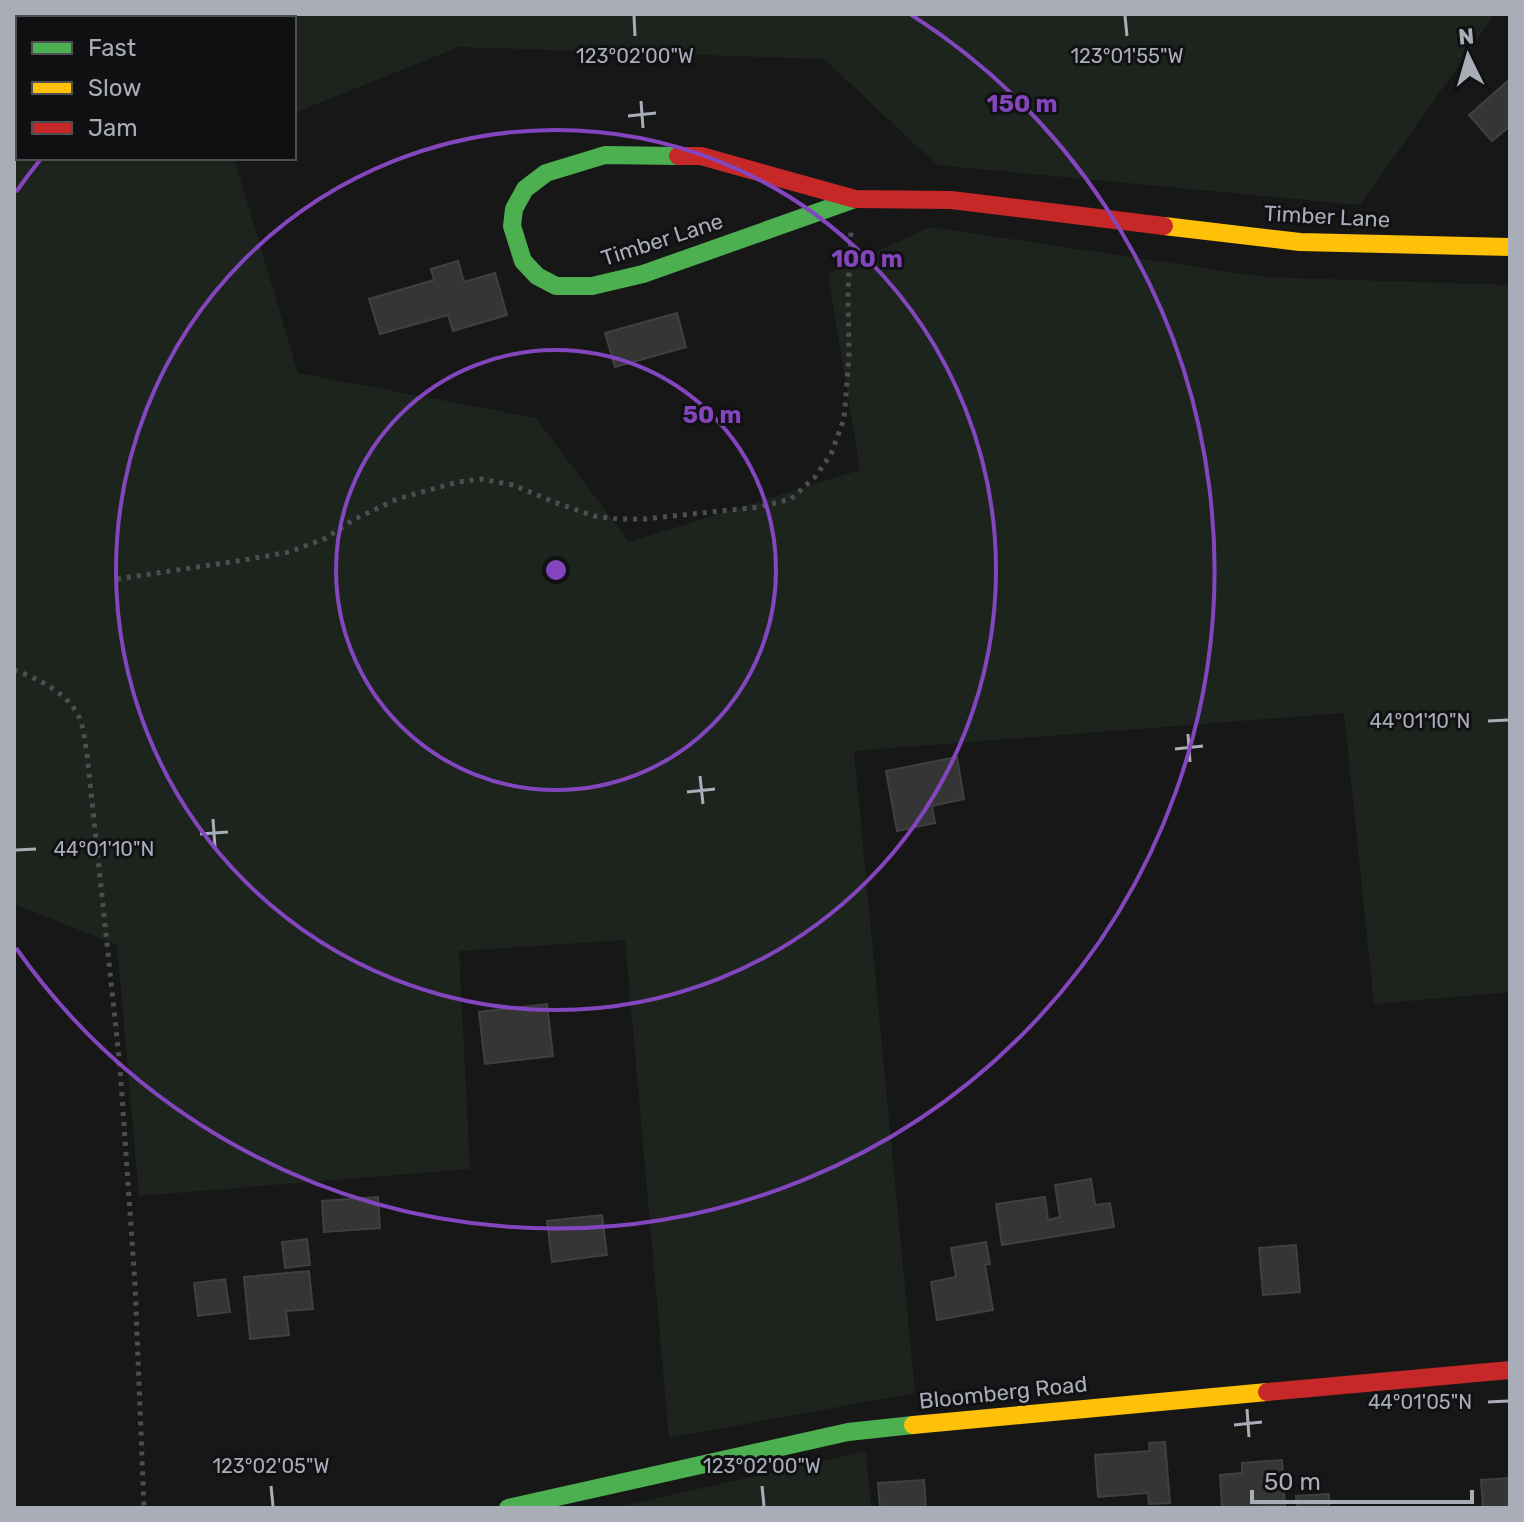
<svg xmlns="http://www.w3.org/2000/svg" width="1524" height="1522" viewBox="0 0 1524 1522" font-family="Rubik,sans-serif">
  <style>
    .green { fill: #1d241e }
    .building { fill: #353536; stroke: #3f4043; stroke-width: 2 }
    .lines { fill: none; stroke-linecap: round; stroke-linejoin: round }
    .path { stroke: #4d4e52; stroke-width: 5; stroke-dasharray: 4 6; stroke-linecap: butt }
    .fast { stroke: #4caf50; stroke-width: 18 }
    .slow { stroke: #ffc107; stroke-width: 18 }
    .jam { stroke: #c62828; stroke-width: 18 }
    .ticks { fill: none; stroke: #a8adb8; stroke-width: 3 }
    .ring { fill: none; stroke: #8446be; stroke-width: 4 }
    .labels { text-anchor: middle; stroke-width: 6; stroke-linejoin: round; paint-order: stroke }
    .street-label { font-size: 22px; fill: #a8adb8; stroke: #111113 }
    .ticks-label { font-size: 20px; text-anchor: middle; fill: #a8adb8; stroke: #111113; stroke-width: 6; stroke-linejoin: round; paint-order: stroke }
    .centre { fill: #8446be; stroke: #111113; stroke-width: 4 }
    .ring-label { font-size: 24px; text-anchor: middle; font-weight: bold; fill: #8446be; stroke: #111113; stroke-width: 6; stroke-linejoin: round; paint-order: stroke }
  </style>
  <rect width="100%" height="100%" fill="#171717"/>
  <path class="green" d="M14 14H1495L1360 205 937 165 824 59 459 47 294 113V18H18V158H234L298 373 536 418 629 542 860 470 828 274 930 227 1264 277 1510 285V992L1374 1004 1344 713 854 751 915 1393 669 1438 625 940 459 951 470 1169 139 1196 117 945 14 904Z
    M866 1451 871 1508H614Z"/>
  <path class="building" d="M1509 80 1510 126 1492 141 1469 115Z
    M458 261 464 282 495 273 507 315 453 331 448 315 380 334 369 299 434 280 431 269Z
    M677 313 686 347 615 367 605 333Z
    M957 757 964 799 932 806 935 823 897 831 886 771Z
    M547 1004 553 1056 485 1064 479 1012Z
    M1091 1179 1095 1205 1110 1203 1114 1227 1002 1245 996 1204 1045 1197 1048 1220 1060 1217 1055 1185Z
    M378 1197 380 1228 324 1232 322 1201Z
    M602 1215 607 1255 552 1262 547 1221Z
    M307 1239 310 1265 285 1268 282 1242Z
    M986 1242 990 1264 985 1265 993 1310 937 1320 931 1282 956 1277 951 1248Z
    M1296 1245 1300 1292 1263 1295 1259 1248Z
    M309 1271 313 1309 286 1311 289 1335 250 1339 244 1277Z
    M225 1279 230 1312 198 1316 194 1283Z
    M1165 1442 1170 1503 1149 1504 1148 1493 1098 1497 1095 1455 1150 1451 1149 1443Z
    M1282 1460 1285 1506 1222 1508 1220 1475 1242 1473V1463Z
    M1510 1478V1508H1483L1481 1480Z
    M924 1480 926 1508H880L878 1483Z
    M1329 1494V1508H1297L1296 1496Z"/>
  <g class="lines">
    <path class="path" d="M117 579 244 560 289 552 326 538 353 520 397 499 458 482 481 479 513 485 554 502 594 516 618 519H644L759 507 791 499 815 477 831 454 844 419 849 357 848 294 851 232
      M14 670C37 678 68 693 79 717 84 728 85 743 87 754L120 1067 135 1284 144 1508"/>
    <path class="fast" d="M678 156 605 155 546 173 525 189 514 209 512 226 523 261 537 276 556 286H592L643 274 855 199
      M508 1508 848 1432 913 1425"/>
    <path class="slow" d="M1164 226 1300 242 1510 247
      M913 1425 1267 1392"/>
    <path class="jam" d="M678 156H701L855 199 951 200 1164 226
      M1267 1392 1510 1370"/>
  </g>
  <path class="ticks" d="M634 16 635 36M1125 16 1127 36M641 101 643 128M628 116 656 113M1488 721 1508 720M1188 734 1190 762M1175 749 1203 746M700 776 703 804M687 792 715 789M213 819 215 847M200 834 228 832M16 850 36 849M1488 1402 1508 1401M1247 1409 1249 1437M1234 1425 1262 1422M271 1486 273 1506M762 1486 764 1506"/>
  <g class="ring">
    <circle cx="556" cy="570" r="220"/>
    <circle cx="556" cy="570" r="440"/>
    <path d="M16 192A659 659 0 0 1 40 160M910 14A659 659 0 1 1 16 948"/>
  </g>
  <g class="labels">
    <g class="street-label">
      <text transform="translate(1327 216) rotate(3)" y="8">Timber Lane</text>
      <text transform="translate(662 239) rotate(-18)" y="8">Timber Lane</text>
      <text transform="translate(1003 1392) rotate(-6)" y="8">Bloomberg Road</text>
    </g>
  </g>
  <g class="ticks-label">
    <text x="635" y="63">123°02'00"W</text>
    <text x="1127" y="63">123°01'55"W</text>
    <text x="1420" y="728">44°01'10"N</text>
    <text x="104" y="856">44°01'10"N</text>
    <text x="1420" y="1409">44°01'05"N</text>
    <text x="271" y="1473">123°02'05"W</text>
    <text x="762" y="1473">123°02'00"W</text>
  </g>
  <circle cx="556" cy="570" r="12" class="centre"/>
  <g class="ring-label">
    <text x="1022" y="112">150 m</text>
    <text x="867" y="267">100 m</text>
    <text x="712" y="423">50 m</text>
  </g>
  <rect width="1524" height="1522" fill="none" stroke="#a8adb8" stroke-width="32"/>
  <rect x="16" y="16" width="280" height="144" fill="#111113" stroke="#4d4f55" stroke-width="2"/>
  <rect x="32" y="42" width="40" height="12" fill="#4caf50" stroke="#4d4f55" stroke-width="2"/>
  <text x="88" y="56" font-size="24" fill="#a8adb8">Fast</text>
  <rect x="32" y="82" width="40" height="12" fill="#ffc107" stroke="#4d4f55" stroke-width="2"/>
  <text x="88" y="96" font-size="24" fill="#a8adb8">Slow</text>
  <rect x="32" y="122" width="40" height="12" fill="#c62828" stroke="#4d4f55" stroke-width="2"/>
  <text x="88" y="136" font-size="24" fill="#a8adb8">Jam</text>
  <g transform="translate(1468 56) rotate(355)" stroke="#111113" stroke-width="6" paint-order="stroke">
  <path d="M0-6L14 30L0 20L-14 30Z" fill="#a8adb8"/>
  <text y="-12" font-size="22" font-weight="bold" text-anchor="middle" fill="#a8adb8">N</text>
  </g>
  <path d="M1252 1490v12h220v-12" fill="none" stroke="#a8adb8" stroke-width="4"/>
  <text x="1264" y="1490" font-size="24" fill="#a8adb8" stroke="#111113" stroke-width="6" paint-order="stroke">50 m</text>
</svg>
